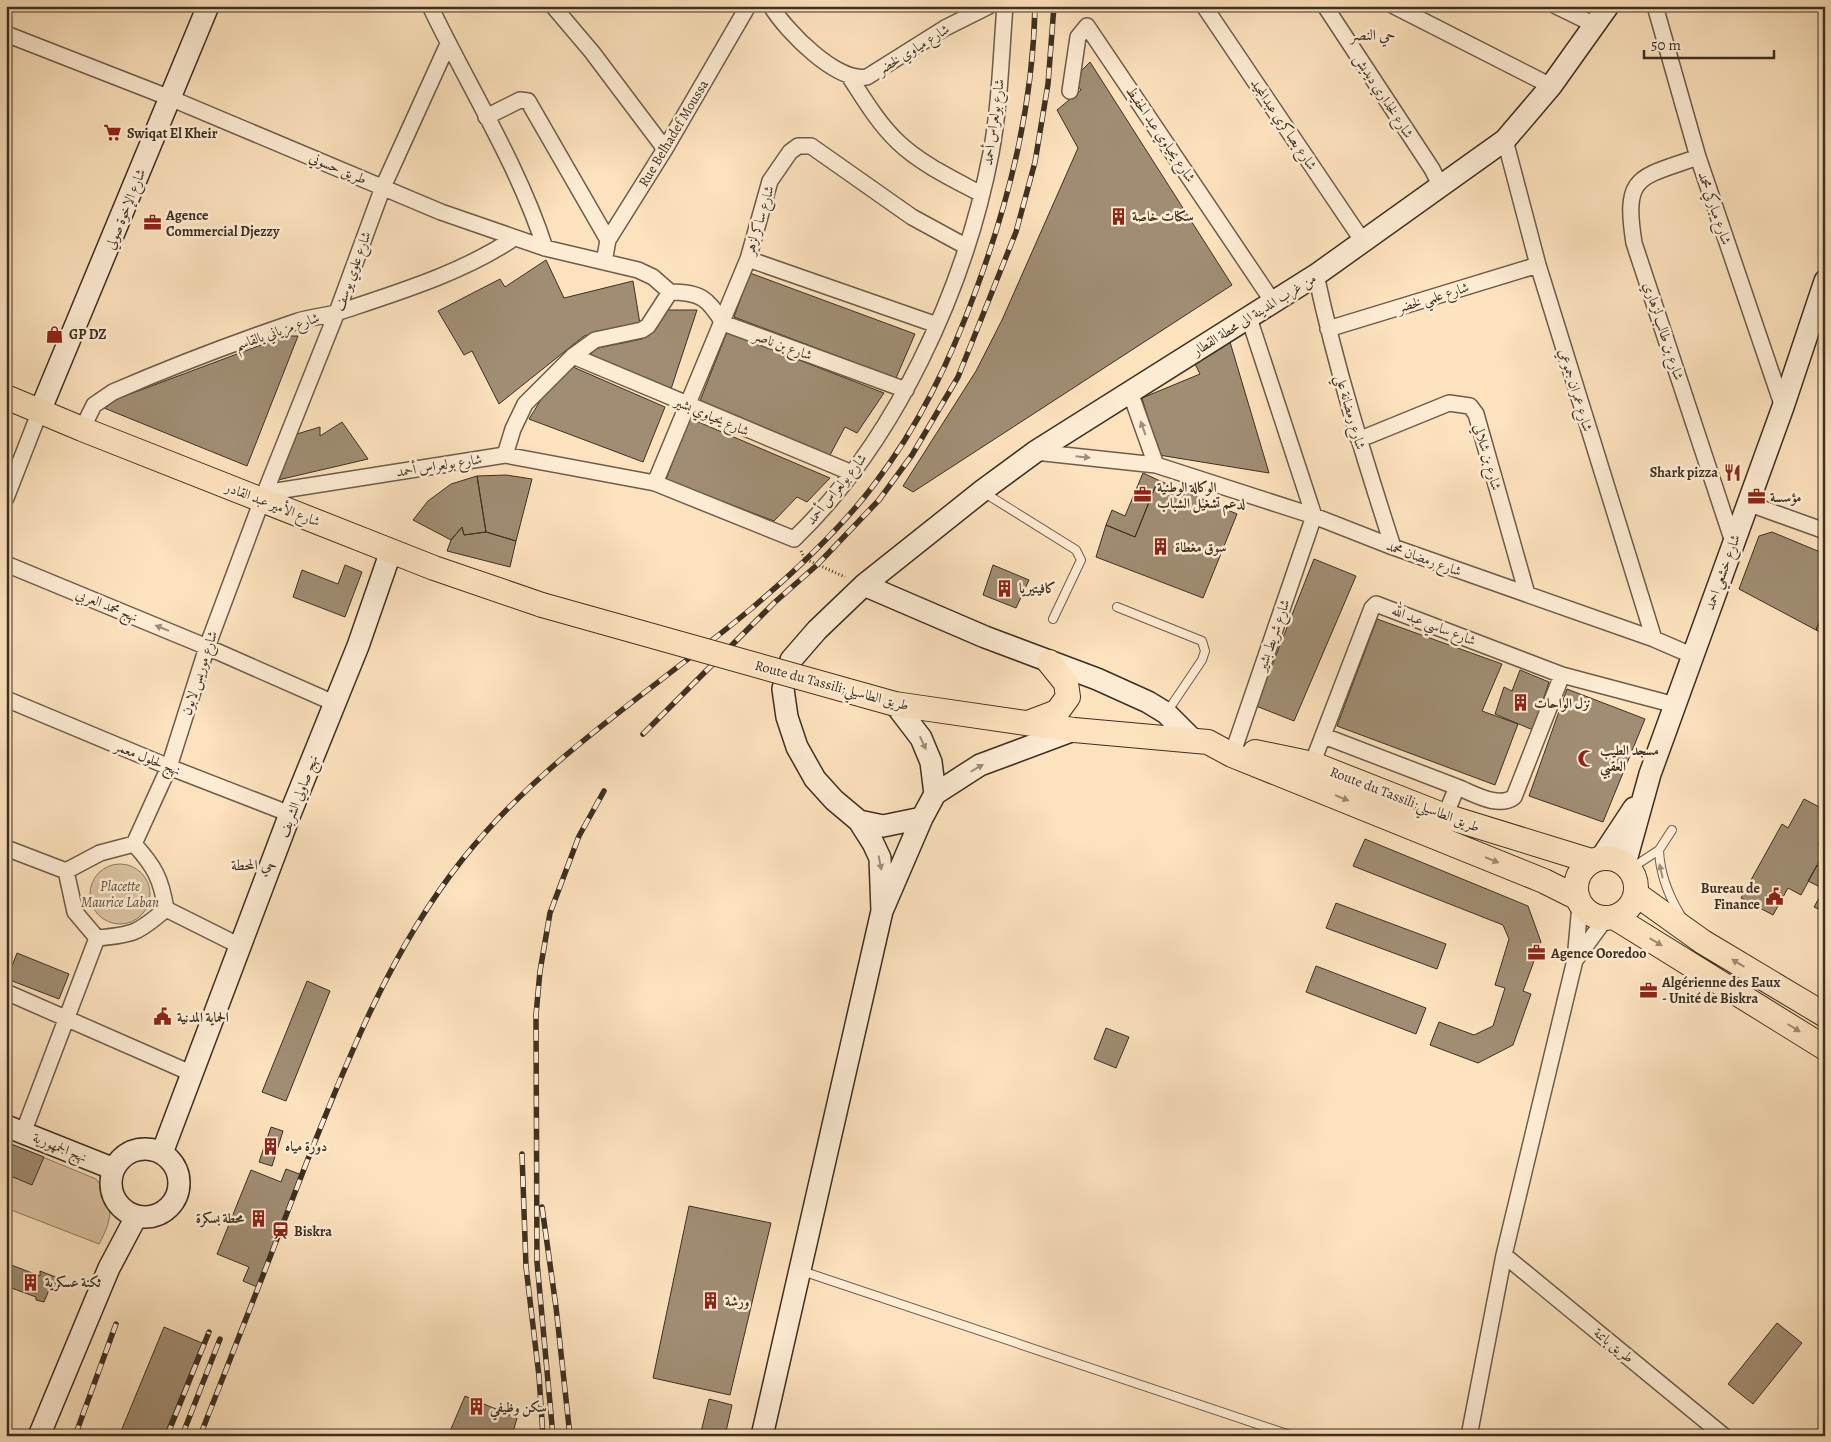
<svg xmlns="http://www.w3.org/2000/svg" width="1831" height="1442" viewBox="0 0 1831 1442" font-family="Alegreya,Amiri,serif">
  <style>
    .green { fill: #dcc4a3; stroke: #8c7a62 }
    .building { fill: #a08d73; stroke: #3d3022 }
    .lines { fill: none; stroke-linecap: round; stroke-linejoin: round }
    .lane-casing { stroke: #6d5c49; stroke-width: 10 }
    .street-casing { stroke: #6d5c49; stroke-width: 18 }
    .secondary-casing { stroke: #3d3022; stroke-width: 24 }
    .primary-casing { stroke: #3d3022; stroke-width: 26 }
    .path { stroke: #3d3022; stroke-width: 3; stroke-dasharray: 1 2.5; stroke-linecap: butt }
    .lane { stroke: #fdecd4; stroke-width: 8 }
    .street { stroke: #fdecd4; stroke-width: 15 }
    .secondary { stroke: #fdecd4; stroke-width: 21 }
    .primary { stroke: #fce2bd; stroke-width: 24 }
    .rail-casing { stroke: #3d3022; stroke-width: 5.5 }
    .rail { stroke: #fdecd4; stroke-width: 4; stroke-dasharray: 11; stroke-linecap: butt }
    .primary-bridge-casing { stroke: #3d3022; stroke-width: 26; stroke-linecap: butt }
    .primary-bridge { stroke: #fce2bd; stroke-width: 24 }
    .oneway { fill: #9d8e7b }
    .oneway2 { fill: #9c8970 }
    .labels { text-anchor: middle; stroke-width: 5; stroke-linejoin: round; paint-order: stroke }
    .street-label { font-size: 14px; fill: #3d3022; stroke: #fdecd4 }
    .poi-label { font-size: 14px; font-weight: bold; fill: #3d3022; stroke: #fdecd4; text-anchor: start }
    .park-label { font-size: 14px; font-style: italic; fill: #5d4e3c; stroke: #fdecd4 }
    .neighbourhood-label { font-size: 15px; fill: #3d3022; stroke: #fdecd4 }
  </style>
  <rect width="100%" height="100%" fill="#fce2bd"/>
  <filter id="stains"><feTurbulence type="fractalNoise" baseFrequency=".004" numOctaves="4"/><feColorMatrix values="0 0 0 0 .2 0 0 0 0 .09 0 0 0 0 .02 0 0 0 .5 -.17"/></filter>
  <radialGradient id="worn" r=".72"><stop offset=".6" stop-color="#630" stop-opacity="0"/><stop offset="1" stop-color="#630" stop-opacity=".3"/></radialGradient>
  <path class="green" d="M90 894a30 30 0 1 1 60 0a30 30 0 1 1-60 0Z
    M6 1142 96 1179C115 1203 113 1218 99 1244L6 1208Z"/>
  <path class="building" d="M1090 62 1232 285 913 492 903 486 976 371 1002 320 1078 148 1057 110 1081 90 1073 79Z
    M546 260 564 298 633 281 640 324 584 336 499 404 472 351 464 355 438 311 500 279 505 287Z
    M750 273 915 334 896 378 734 317Z
    M666 310H697L671 389 590 357 593 349 642 339Z
    M727 332 884 393 857 433 845 427 830 455 700 401Z
    M285 336H298L247 466 104 408 114 400Z
    M1230 342 1269 473 1159 455 1142 398 1200 374 1193 360Z
    M573 367 665 407 643 462 529 419 542 398Z
    M689 418 830 478 807 502 797 497 774 521 666 480Z
    M342 422 368 459 278 480 297 434 320 427V436Z
    M1143 473 1158 480 1135 537 1106 525 1112 510 1125 516Z
    M506 475 532 479 516 541 486 532 477 476Z
    M477 476 486 532 464 535 462 527 451 540 413 520 428 501 451 484Z
    M1158 480 1237 514 1203 598 1096 557 1106 525 1135 537Z
    M462 527 464 535 486 532 516 541 510 567 447 551 451 540Z
    M1772 532 1825 554V608L1816 630 1739 589 1759 536Z
    M1314 559 1356 576 1294 721 1256 706Z
    M345 565 362 572 345 617 293 597 302 570 338 584Z
    M993 565 1029 580 1016 608 983 595Z
    M1825 608V634L1816 630Z
    M1377 619 1502 664 1482 711 1518 724 1495 785 1337 726Z
    M1520 670 1549 682 1533 730 1495 714 1504 687 1512 691Z
    M1567 689 1645 719 1603 822 1529 796Z
    M1804 799 1825 810V834L1818 845 1825 851 1801 895 1788 888 1773 915 1741 898 1782 824 1788 828Z
    M1365 839 1528 906 1541 942 1523 991 1531 994 1513 1045 1478 1063 1430 1045 1439 1022 1474 1035 1493 1026 1505 988 1495 985 1509 939 1503 925 1353 866Z
    M1817 865 1825 869V912L1814 907 1824 889 1808 881Z
    M1336 903 1446 944 1437 969 1326 928Z
    M17 953 69 974 59 999 7 979Z
    M1316 966 1426 1008 1416 1034 1306 992Z
    M307 981 330 991 286 1101 262 1092Z
    M1106 1028 1129 1037 1116 1068 1094 1059Z
    M271 1127 283 1131 272 1166 259 1162Z
    M6 1142 44 1157 32 1185 6 1174Z
    M286 1169 302 1175 257 1287 243 1281 249 1267 217 1254 251 1170 281 1182Z
    M689 1206 771 1223 730 1395 653 1378Z
    M6 1263 40 1276V1271L58 1278 53 1291 49 1290 44 1302 36 1300V1297L6 1286Z
    M1777 1323 1802 1343 1753 1404 1728 1384Z
    M164 1327 202 1343 164 1436H119Z
    M465 1396 517 1418 512 1436H448Z
    M709 1399 732 1405 725 1436H700Z"/>
  <g class="lines">
    <defs>
      <path id="lane" d="M983 492 1076 550 1081 560 1053 619
        M1117 607 1202 641 1205 651 1202 660 1167 712
        M1659 850C1660 875 1668 895 1681 916
        M1630 869 1659 850 1672 830
        M802 1271 1293 1436"/>
      <path id="street" d="M430 6C468 86 518 164 545 248
        M553 6 592 52 665 149
        M771 6C786 31 837 83 867 77L945 28 989 6
        M1204 6 1364 243
        M1325 6 1432 169 1441 187
        M1394 6 1551 86
        M1556 6 1595 25
        M1655 6 1698 157 1783 407
        M6 34 170 98 441 212 545 248 638 270 653 277 670 292
        M849 76C864 99 878 123 898 142 921 164 953 179 981 194
        M1070 91 1078 37 1087 26 1273 302
        M486 117 520 100 528 101 608 240
        M1505 140 1538 265 1654 639
        M1698 157C1639 178 1623 174 1634 243L1733 542
        M748 259 937 325
        M604 262 608 240 665 149 748 6
        M1316 275C1336 368 1364 457 1393 547
        M670 292C700 292 708 298 723 323L906 390
        M1328 329 1538 265
        M573 356 852 473
        M1130 392 1156 465
        M82 429 94 405 113 392C173 366 236 342 298 321 311 317 326 316 339 312 396 293 465 272 514 238
        M1358 438 1368 436 1449 403 1470 406 1476 414 1527 594
        M1035 452 1156 465 1314 516 1393 547 1654 639 1691 655
        M505 455 513 429 525 404 573 356 595 340 642 330 648 326 670 292
        M655 483 748 259 770 181 790 152 798 146H811L912 217 967 247
        M264 493 505 455 655 483 794 539C895 442 965 289 991 153 1000 105 1001 55 1005 6
        M6 498 40 411
        M1747 503 1825 531
        M6 564 207 647 334 703
        M6 699 169 767 290 814
        M1324 736 1457 787
        M1232 755 1314 516 1249 318
        M1309 772 1372 608 1376 604 1562 675 1675 705
        M1445 816 1457 787C1473 793 1498 809 1514 797L1562 675
        M134 844 169 767 207 647 262 500 337 312 383 187 448 44
        M134 844C155 867 161 879 166 909 138 933 133 935 97 938L75 912 66 871 100 853Z
        M6 848 66 871
        M166 909 240 946
        M1576 959 1606 918
        M6 992 193 1074
        M23 1133 97 938
        M1504 1255 1724 1436
        M1469 1436 1504 1255 1575 960 1580 905"/>
      <path id="secondary" d="M40 411 208 6
        M864 585 985 637 1097 679 1148 702 1166 713 1194 741
        M895 704 921 738 931 762 935 794
        M859 821 883 826 922 818
        M1601 858 1634 808
        M1625 864 1650 774 1783 407 1825 281
        M882 911 880 858 873 843 859 821 834 800 815 779 797 747 787 717 783 689 791 660 817 630 864 585 982 491 1035 452 1316 275 1505 140 1551 86 1608 6
        M6 1126 114 1169
        M111 1183a34 34 0 1 1 68 0a34 34 0 1 1-68 0Z
        M162 1153 290 814 358 646 391 551
        M39 1436 109 1268 136 1217
        M762 1436 882 911 922 818 935 794 980 765 1074 730"/>
      <path id="primary" d="M6 397 82 429 434 568 542 605
        M895 704 1074 730 1208 742 1232 755 1544 881 1578 898
        M1028 723 1057 712 1068 697 1066 683 1049 662
        M1255 752 1313 764 1445 816 1591 861
        M1576 888a30 30 0 1 1 60 0a30 30 0 1 1-60 0Z
        M1636 894 1703 942 1825 1015
        M1614 917 1825 1048"/>
    </defs>
    <use href="#lane" class="lane-casing"/>
    <use href="#street" class="street-casing"/>
    <use href="#secondary" class="secondary-casing"/>
    <use href="#primary" class="primary-casing"/>
    <path class="path" d="M801 551 805 559 845 577"/>
    <use href="#lane" class="lane"/>
    <use href="#street" class="street"/>
    <use href="#secondary" class="secondary"/>
    <use href="#primary" class="primary"/>
    <defs>
      <path id="rail" d="M643 734 775 602 817 565 879 500 912 455 958 377 1016 232 1035 162 1048 84 1054 6
        M522 1154 526 1267 539 1376 543 1436
        M542 1207 556 1307 570 1436
        M75 1436 116 1324
        M167 1436 209 1332
        M182 1436 220 1339
        M200 1436C236 1345 271 1255 306 1164 348 1058 390 951 462 860 543 758 653 691 752 608 792 574 841 528 873 486 919 426 950 361 976 290 1010 198 1033 105 1035 6
        M553 1436 537 1262 536 1015 540 971 550 913 579 836 604 791"/>
    </defs>
    <use href="#rail" class="rail-casing"/>
    <use href="#rail" class="rail"/>
    <defs>
      <path id="primary-bridge" d="M542 605 895 704"/>
    </defs>
    <use href="#primary-bridge" class="primary-bridge-casing"/>
    <use href="#primary-bridge" class="primary-bridge"/>
  </g>
  <defs><path id="oneway-solid" d="M-6-.8H1V-3.2L6.5 0L1 3.2V.8H-6Z" transform="scale(1.25)"/></defs>
  <g class="oneway">
    <use href="#oneway-solid" transform="translate(1143 428) rotate(-110)"/>
    <use href="#oneway-solid" transform="translate(1083 457) rotate(6)"/>
    <use href="#oneway-solid" transform="translate(162 628) rotate(-158)"/>
    <use href="#oneway-solid" transform="translate(923 743) rotate(65)"/>
    <use href="#oneway-solid" transform="translate(977 768) rotate(-30)"/>
    <use href="#oneway-solid" transform="translate(880 863) rotate(79)"/>
    <use href="#oneway-solid" transform="translate(1661 871) rotate(-103)"/>
  </g>
  <g class="oneway2">
    <use href="#oneway-solid" transform="translate(1342 798) rotate(22)"/>
    <use href="#oneway-solid" transform="translate(1492 860) rotate(22)"/>
    <use href="#oneway-solid" transform="translate(1656 942) rotate(31)"/>
    <use href="#oneway-solid" transform="translate(1738 963) rotate(-149)"/>
    <use href="#oneway-solid" transform="translate(1794 1028) rotate(32)"/>
  </g>
  <defs>
    <symbol id="supermarket-bare" viewBox="-9 -9 18 18"><path d="M-6-5.5h2.5l.6 2H6L4.5 2H-2.5L-4.4-4H-6ZM-1.5 3.2a1.3 1.3 0 1 0 .1 0ZM3 3.2a1.3 1.3 0 1 0 .1 0Z" fill="#8f2418" stroke="#fdecd4" stroke-width="2.5" paint-order="stroke"/></symbol>
    <symbol id="building-bare" viewBox="-9 -9 18 18"><path d="M-4-6H4V6H1V3H-1V6H-4ZM-2.5-4.3h1.7v1.8h-1.7ZM.8-4.3h1.7v1.8H.8ZM-2.5-1h1.7V.8h-1.7ZM.8-1h1.7V.8H.8Z" fill="#8f2418" stroke="#fdecd4" stroke-width="2.5" paint-order="stroke"/></symbol>
    <symbol id="office-bare" viewBox="-9 -9 18 18"><path d="M-6-3h4V-5.5h4V-3h4V5H-6ZM-1-4.5V-3h2v-1.5ZM-6 0V1H6V0Z" fill="#8f2418" stroke="#fdecd4" stroke-width="2.5" paint-order="stroke"/></symbol>
    <symbol id="shop-bare" viewBox="-9 -9 18 18"><path d="M-5-2.5h2.3a2.7 3.5 0 0 1 5.4 0H5L5.5 6h-11ZM-1.5-2.5h3a1.5 2.3 0 0 0-3 0Z" fill="#8f2418" stroke="#fdecd4" stroke-width="2.5" paint-order="stroke"/></symbol>
    <symbol id="restaurant-bare" viewBox="-9 -9 18 18"><path d="M-5-6h1v4h1v-4h1v4h1v-4h1v5L-1.5 .5V6h-2V.5L-5-1ZM5-6V6H3V1.5H1.5Q1.5-4 5-6Z" fill="#8f2418" stroke="#fdecd4" stroke-width="2.5" paint-order="stroke"/></symbol>
    <symbol id="mosque-bare" viewBox="-9 -9 18 18"><path d="M3.5-4.9A6 6 0 1 0 3.5 4.9A5 5 0 1 1 3.5-4.9Z" fill="#8f2418" stroke="#fdecd4" stroke-width="2.5" paint-order="stroke"/></symbol>
    <symbol id="civic-bare" viewBox="-9 -9 18 18"><path d="M-.6-6.5H3V-4.5H.6V-3L4-1V1h2V6H-6V1h2V-1L-.6-3ZM-1.2 2.5V6h2.4V2.5Z" fill="#8f2418" stroke="#fdecd4" stroke-width="2.5" paint-order="stroke"/></symbol>
    <symbol id="station-bare" viewBox="-9 -9 18 18"><path d="M-3-6H3Q5-6 5-4V2Q5 4 3 4L4.5 6H3L1.5 4h-3L-3 6H-4.5L-3 4Q-5 4-5 2V-4Q-5-6-3-6ZM-3.5-4v3h7v-3ZM-3.5 1v1.5H-2V1ZM2 1v1.5H3.5V1Z" fill="#8f2418" stroke="#fdecd4" stroke-width="2.5" paint-order="stroke"/></symbol>
  </defs>
  <g fill-rule="evenodd">
    <use href="#supermarket-bare" x="100" y="120" width="25" height="25"/>
    <use href="#building-bare" x="1106" y="204" width="25" height="25"/>
    <use href="#office-bare" x="140" y="210" width="25" height="25"/>
    <use href="#shop-bare" x="42" y="322" width="25" height="25"/>
    <use href="#restaurant-bare" x="1720" y="460" width="25" height="25"/>
    <use href="#office-bare" x="1130" y="482" width="25" height="25"/>
    <use href="#office-bare" x="1744" y="484" width="25" height="25"/>
    <use href="#building-bare" x="1148" y="534" width="25" height="25"/>
    <use href="#building-bare" x="992" y="576" width="25" height="25"/>
    <use href="#building-bare" x="1508" y="690" width="25" height="25"/>
    <use href="#mosque-bare" x="1574" y="746" width="25" height="25"/>
    <use href="#civic-bare" x="1762" y="884" width="25" height="25"/>
    <use href="#office-bare" x="1524" y="940" width="25" height="25"/>
    <use href="#office-bare" x="1636" y="978" width="25" height="25"/>
    <use href="#civic-bare" x="150" y="1004" width="25" height="25"/>
    <use href="#building-bare" x="258" y="1134" width="25" height="25"/>
    <use href="#building-bare" x="246" y="1206" width="25" height="25"/>
    <use href="#station-bare" x="268" y="1218" width="25" height="25"/>
    <use href="#building-bare" x="18" y="1270" width="25" height="25"/>
    <use href="#building-bare" x="698" y="1288" width="25" height="25"/>
    <use href="#building-bare" x="464" y="1394" width="25" height="25"/>
  </g>
  <g class="labels">
    <g class="street-label">
      <text transform="translate(913 49) rotate(-32)" y="5">شارع مياوي لخضر</text>
      <text transform="translate(1384 96) rotate(57)" y="5">شارع لخذاري ديديش</text>
      <text transform="translate(993 122) rotate(-82)" y="5">شارع بولعراس أحمد</text>
      <text transform="translate(1284 124) rotate(56)" y="5">شارع بصاكري عبدالمجيد</text>
      <text transform="translate(673 133) rotate(-59)" y="5">Rue Belhadef Moussa</text>
      <text transform="translate(1161 134) rotate(56)" y="5">شارع يحياوي عبد الحفيظ</text>
      <text transform="translate(338 168) rotate(23)" y="5">طريق حسوني</text>
      <text transform="translate(1715 208) rotate(71)" y="5">شارع مباركي محمد</text>
      <text transform="translate(125 209) rotate(-68)" y="5">شارع الإخوة صولي</text>
      <text transform="translate(759 220) rotate(-73)" y="5">شارع ساكر لزهر</text>
      <text transform="translate(352 271) rotate(-70)" y="5">شارع علوي يوسف</text>
      <text transform="translate(1433 297) rotate(-17)" y="5">شارع علمي لخضر</text>
      <text transform="translate(1254 314) rotate(-32)" y="5">من غرب المدينة الى محطة القطار</text>
      <text transform="translate(277 331) rotate(-19)" y="5">شارع مزياني بالقاسم</text>
      <text transform="translate(1664 331) rotate(72)" y="5">شارع بن طالب لزهاري</text>
      <text transform="translate(783 345) rotate(20)" y="5">شارع بن ناصر</text>
      <text transform="translate(1576 390) rotate(73)" y="5">شارع عمران جموعي</text>
      <text transform="translate(1351 412) rotate(74)" y="5">شارع رمضانة علي</text>
      <text transform="translate(712 416) rotate(23)" y="5">شارع يحياوي بشير</text>
      <text transform="translate(1488 457) rotate(74)" y="5">شارع بن شلالي</text>
      <text transform="translate(439 465) rotate(-9)" y="5">شارع بولعراس أحمد</text>
      <text transform="translate(836 489) rotate(-51)" y="5">شارع بولعراس أحمد</text>
      <text transform="translate(273 504) rotate(21)" y="5">شارع الأمير عبد القادر</text>
      <text transform="translate(1424 558) rotate(20)" y="5">شارع رمضان محمد</text>
      <text transform="translate(1722 572) rotate(-70)" y="5">شارع خشعي احمد</text>
      <text transform="translate(107 605) rotate(22)" y="5">نهج محمد العربي</text>
      <text transform="translate(1434 625) rotate(21)" y="5">شارع ساسي عبد الله</text>
      <text transform="translate(1273 635) rotate(-71)" y="5">شارع شريط بشير</text>
      <text transform="translate(199 673) rotate(-72)" y="5">شارع موريس لابون</text>
      <text transform="translate(832 685) rotate(15)" y="5">Route du Tassili;طريق الطاسيلي</text>
      <text transform="translate(148 758) rotate(22)" y="5">نهج لحلول معمر</text>
      <text transform="translate(298 796) rotate(-69)" y="5">نهج صاولي الشربف</text>
      <text transform="translate(1405 799) rotate(21)" y="5">Route du Tassili;طريق الطاسيلي</text>
      <text transform="translate(60 1147) rotate(22)" y="5">نهج الجمهورية</text>
      <text transform="translate(1614 1345) rotate(39)" y="5">طريق باتنة</text>
    </g>
    <g class="poi-label">
      <text x="127" y="138">Swiqat El Kheir</text>
      <text x="166" y="220">Agence<tspan x="166" dy="16">Commercial Djezzy</tspan></text>
      <text x="1132" y="221">سكنات خاصة</text>
      <text x="69" y="339">GP DZ</text>
      <text x="1718" y="477" text-anchor="end">Shark pizza</text>
      <text x="1157" y="492">الوكالة الوطنية<tspan x="1157" dy="16">لدعم تشغيل الشباب</tspan></text>
      <text x="1770" y="502">مؤسسة</text>
      <text x="1175" y="552">سوق مغطاة</text>
      <text x="1019" y="593">كافيتيريا</text>
      <text x="1534" y="708">نزل الواحات</text>
      <text x="1600" y="755">مسجد الطيب<tspan x="1600" dy="16">العقبي</tspan></text>
      <text x="1760" y="893" text-anchor="end">Bureau de<tspan x="1760" dy="16">Finance</tspan></text>
      <text x="1551" y="958">Agence Ooredoo</text>
      <text x="1662" y="987">Algérienne des Eaux<tspan x="1662" dy="16">- Unité de Biskra</tspan></text>
      <text x="177" y="1022">الحماية المدنية</text>
      <text x="285" y="1151">دورة مياه</text>
      <text x="244" y="1223" text-anchor="end">محطة بسكرة</text>
      <text x="294" y="1236">Biskra</text>
      <text x="45" y="1287">ثكنة عسكرية</text>
      <text x="725" y="1306">ورشة</text>
      <text x="490" y="1412">سكن وظيفي</text>
    </g>
    <g class="park-label">
      <text x="120" y="891">Placette<tspan x="120" dy="16">Maurice Laban</tspan></text>
    </g>
    <g class="neighbourhood-label">
      <text x="1373" y="40">حي النصر</text>
      <text x="254" y="870">حي المحطة</text>
    </g>
  </g>
  <rect width="1831" height="1442" fill="none" stroke="#fce2bd" stroke-width="25"/>
  <rect x="8" y="8" width="1816" height="1427" fill="none" stroke="#3d3022" stroke-width="2.5"/>
  <rect x="12" y="12" width="1806" height="1417" fill="none" stroke="#3d3022"/>
  <path d="M1644 50v8h130v-8" fill="none" stroke="#3d3022" stroke-width="2.5"/>
  <text x="1651" y="50" font-size="15" fill="#3d3022" stroke="#fdecd4" stroke-width="4" paint-order="stroke">50 m</text>
  <rect width="100%" height="100%" filter="url(#stains)"/>
  <rect width="100%" height="100%" fill="url(#worn)"/>
</svg>
